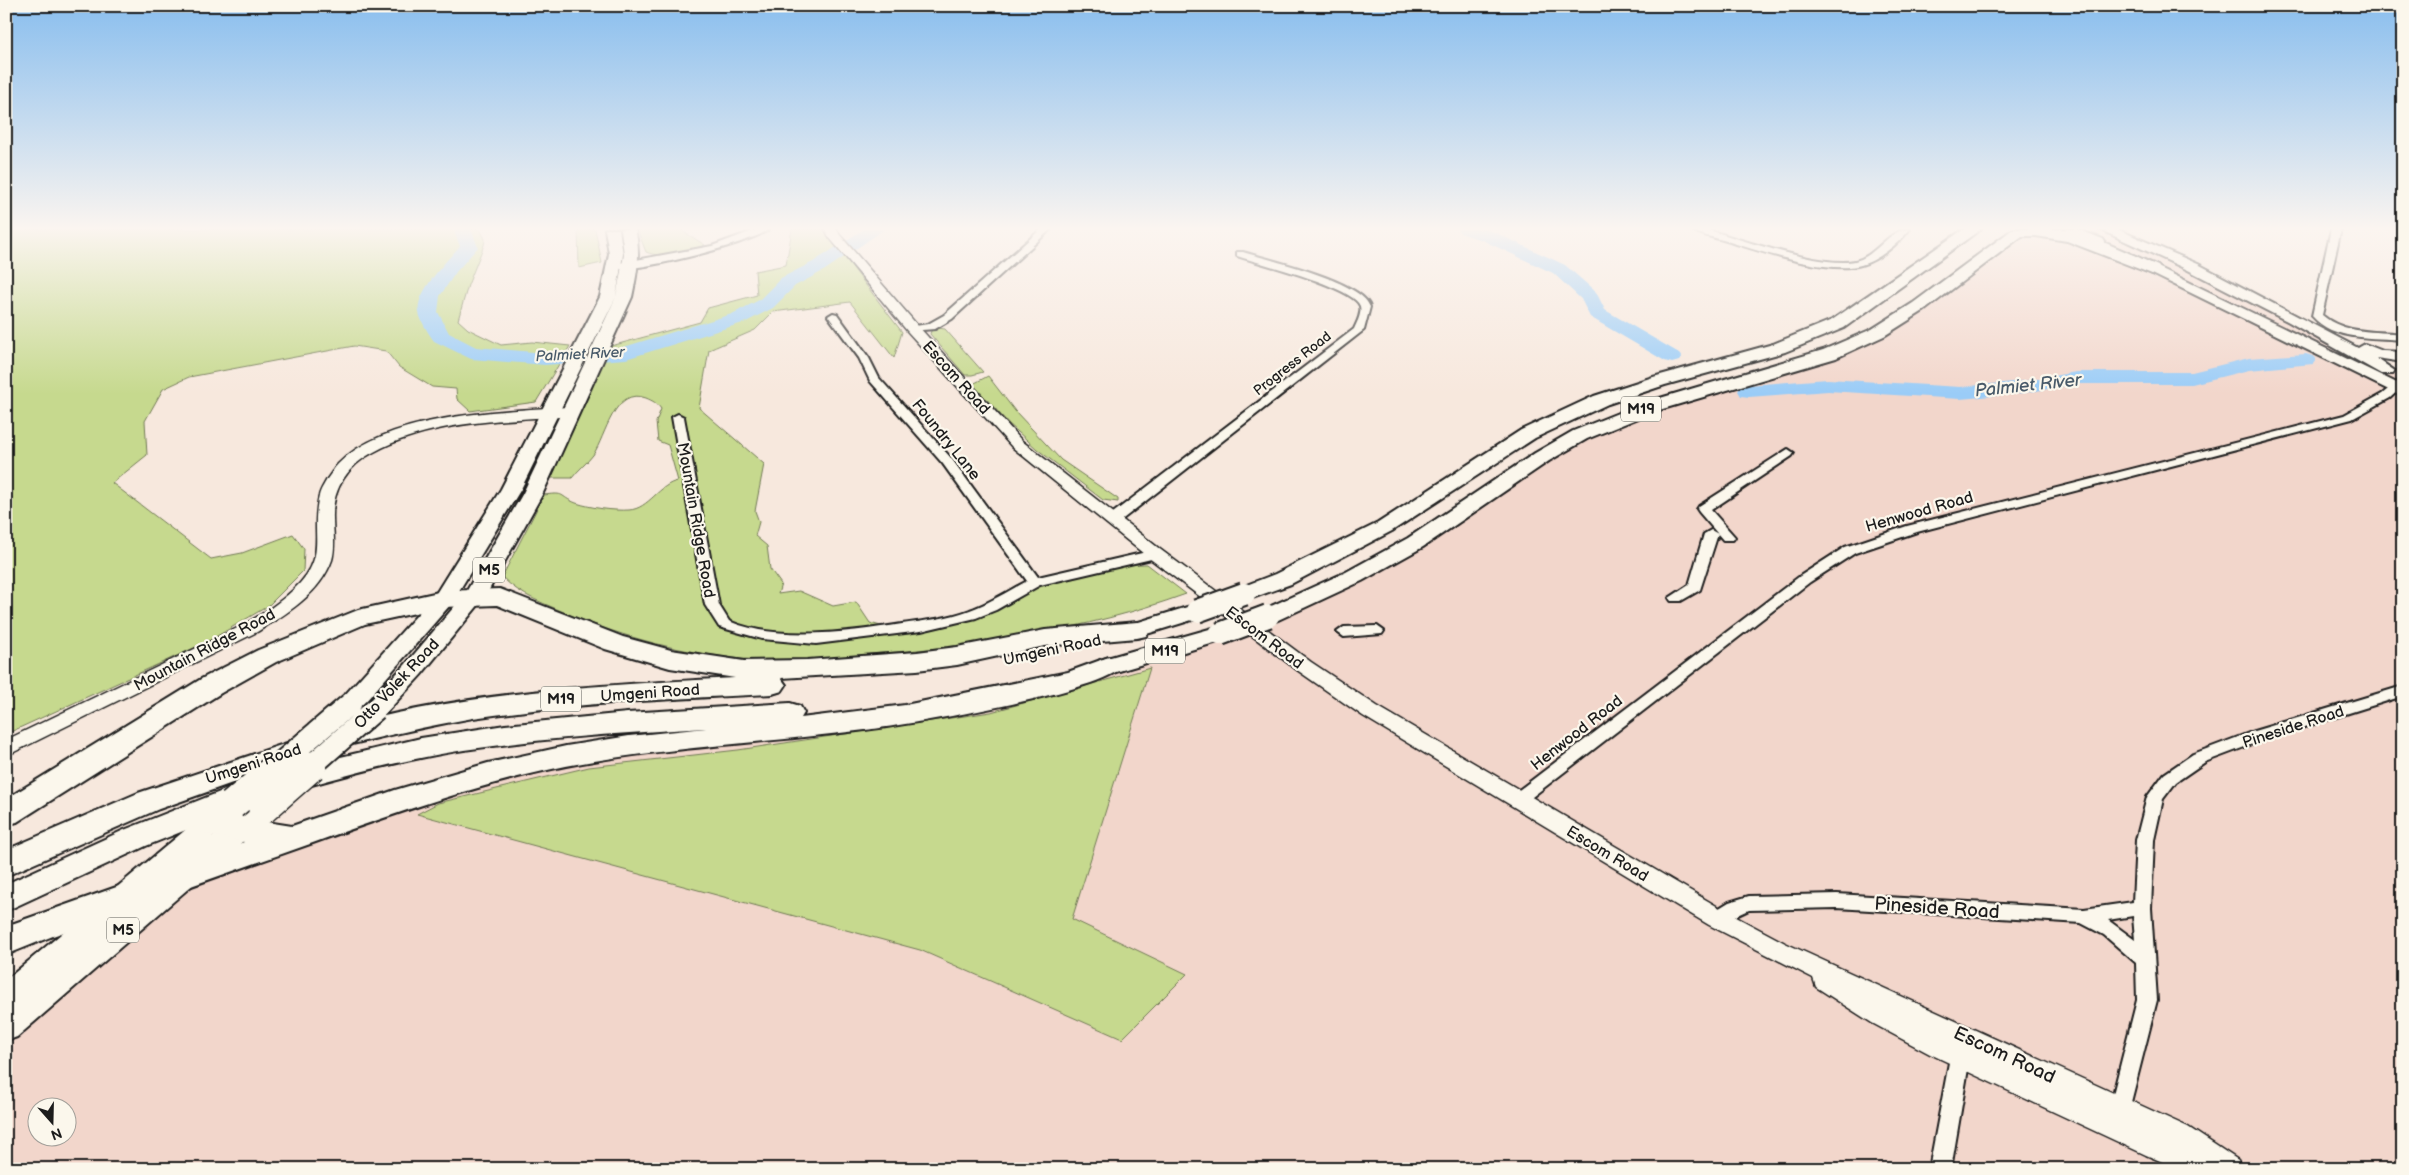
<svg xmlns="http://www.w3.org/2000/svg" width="2409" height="1175" viewBox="0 0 2409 1175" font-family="'Balsamiq Sans',sans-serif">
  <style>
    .built { fill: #f2d6cb; fill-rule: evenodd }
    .green { fill: #c6d98e; stroke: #717a55 }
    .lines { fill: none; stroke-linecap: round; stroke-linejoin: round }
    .river { fill: #9accf7; fill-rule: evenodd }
    .minor-casing { stroke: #1c1c1c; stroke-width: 4 }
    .tertiary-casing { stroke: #1c1c1c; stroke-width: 3 }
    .secondary-casing { stroke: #1c1c1c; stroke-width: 4 }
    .primary-casing { stroke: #1c1c1c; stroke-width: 4 }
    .trunk-casing { stroke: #1c1c1c; stroke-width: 4 }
    .motorway-casing { stroke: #1c1c1c; stroke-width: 4 }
    .minor { fill: #fbf7ec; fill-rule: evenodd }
    .tertiary { fill: #fbf7ec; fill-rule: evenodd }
    .secondary { fill: #fbf7ec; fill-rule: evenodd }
    .primary { fill: #fbf7ec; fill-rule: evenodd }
    .trunk { fill: #fbf7ec; fill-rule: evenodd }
    .motorway { fill: #fbf7ec; fill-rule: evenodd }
    .primary-bridge-far1-casing { stroke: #1c1c1c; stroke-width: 25; stroke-linecap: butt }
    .primary-bridge-casing { stroke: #1c1c1c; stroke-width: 32; stroke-linecap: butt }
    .trunk-bridge-casing { stroke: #1c1c1c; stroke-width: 26; stroke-linecap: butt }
    .primary-bridge-far1 { stroke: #fbf7ec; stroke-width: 21 }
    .primary-bridge { stroke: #fbf7ec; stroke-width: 29 }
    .trunk-bridge { stroke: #fbf7ec; stroke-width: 22 }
    .labels { text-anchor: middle; stroke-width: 4.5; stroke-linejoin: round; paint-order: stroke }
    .far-street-label { font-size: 14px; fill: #1c1c1c; stroke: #fbf7ec }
    .far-water-label { font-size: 15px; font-style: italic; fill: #485a69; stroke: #fbf7ec }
    .shield { fill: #fbf7ec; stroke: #5f5e5a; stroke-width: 1 }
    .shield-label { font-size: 15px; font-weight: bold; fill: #1c1c1c }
    .street-label { font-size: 16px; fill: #1c1c1c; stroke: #fbf7ec }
    .water-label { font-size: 18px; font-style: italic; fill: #485a69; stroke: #fbf7ec }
    .near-street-label { font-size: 19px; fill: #1c1c1c; stroke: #fbf7ec }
  </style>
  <rect width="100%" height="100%" fill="#f7e8dd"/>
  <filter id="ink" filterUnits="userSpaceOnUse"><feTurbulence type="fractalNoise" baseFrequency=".02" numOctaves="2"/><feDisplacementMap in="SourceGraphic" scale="10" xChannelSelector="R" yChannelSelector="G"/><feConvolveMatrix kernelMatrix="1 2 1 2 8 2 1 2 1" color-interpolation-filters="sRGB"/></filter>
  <g filter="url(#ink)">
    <path class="built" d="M2023 229H2105L2153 249 2403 379V1169H6V1031L187 876 529 765 1074 681 1332 590 1580 436 1847 348ZM38 1108H68V1138H38Z"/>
    <path class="green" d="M6 229H480L485 239 484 245 468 285 458 320 468 329 501 345 532 342 570 346 536 402 470 411 457 399 456 389 432 387 399 367 386 351 354 346 189 377 163 389 145 421 147 455 112 483 211 559 242 553 293 534 304 549 303 571 268 606 207 642 6 734Z
      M578 229H595L602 263 579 268Z
      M637 229H679L705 245C687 250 664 260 646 252Z
      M792 229H823L902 332 894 358 850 302 773 312 755 330 709 350 699 408 764 464 755 511 759 522 755 536 767 546 770 569 781 584 778 594 799 591 833 606 856 602 870 623 895 630 971 615 1021 590 1106 565 1147 564 1186 594C1085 631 977 646 871 654 829 658 785 663 743 659 685 653 624 638 571 615 548 605 520 596 502 577L544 495C567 492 558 496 576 503 592 508 613 511 629 510 649 509 659 484 678 481L668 445 658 441 656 422 661 409C657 403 653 401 646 398 614 386 606 436 593 455 587 463 578 470 572 478H549L611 346 700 322 708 308 757 295 755 271 786 265Z
      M938 328 945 329 983 372 972 375H965L930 334 931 331Z
      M988 376 1015 411 1061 460 1118 499V502L1103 500 1037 449 1009 424 973 384Z
      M1150 668 1072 919 1187 974 1122 1039 920 950 417 814 438 803 589 767 738 750 991 712Z"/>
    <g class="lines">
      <path class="river" d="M453 229H471L478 247 456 272 440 296 438 312 449 333 476 347 545 353 617 349 732 314 759 300 781 278 813 262 864 229H885L825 270 795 286 773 308 746 322 626 359 545 365 471 359 434 341C429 334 421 322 419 313 414 294 448 259 460 246Z
        M1457 229H1484L1494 232 1565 265 1596 292 1605 310 1679 353 1682 357 1679 361 1672 363 1665 361 1590 317 1581 299 1553 273 1482 240 1460 233Z
        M2306 354 2313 356 2316 360 2313 364 2249 370 2192 384H2076L2024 393 1960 399 1828 391 1749 397 1741 396 1738 391 1741 386 1749 385 1828 379 1960 387 2024 381 2076 372H2192L2249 358Z"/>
      <defs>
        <path id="minor" d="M758 229H769C755 243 621 277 609 267L614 264 712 246Z
          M1041 229H1051L952 319 935 329 909 331V327L928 324 944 315Z
          M1691 229H1705C1741 239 1821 268 1855 261 1877 256 1888 229 1910 229 1899 243 1879 260 1861 265 1828 275 1757 250 1723 240 1713 237 1698 235 1691 229Z
          M2331 229H2341L2322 315C2344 334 2375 331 2403 334V340C2373 337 2333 341 2312 316Z
          M1237 252H1243C1269 260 1362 281 1370 307L1364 330 1119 522H1109L1108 519 1109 516 1354 329C1357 322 1362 314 1360 306 1354 287 1258 263 1237 256Z
          M833 313 837 314 869 358 879 378 951 458 1038 577 1155 550 1160 551 1162 554 1160 557 1040 585 996 610 976 618 921 631 816 644 762 639 719 627 705 605 672 417 678 414 684 417 719 605 729 621C777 642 851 632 902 624 924 621 949 618 970 610 990 603 1008 591 1027 581L943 464 870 381 859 358 828 316Z
          M2403 377V386L2390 398 2352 419 1917 532 1855 553 1810 582 1523 804 1517 806 1511 804 1509 800 1511 796 1800 576 1845 547 1907 526 2344 415 2382 394Z
          M1788 449 1794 453 1792 456 1711 510 1735 537 1733 540H1723L1699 512 1697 509 1699 506Z
          M1711 530 1718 534 1700 590 1681 601H1671L1669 598 1689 585 1704 534Z
          M1377 626 1384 631 1382 634 1344 637 1337 632 1344 627Z
          M2403 686V696L2266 739 2205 762 2176 782 2163 799 2154 840 2151 908 2157 1000 2128 1114 2125 1121 2118 1124 2111 1121 2108 1114 2137 1000 2136 963 2104 935 2081 923 1837 908 1749 910 1717 925 1711 923 1708 918 1711 913 1729 902 1749 896 1837 894 2084 909 2133 902 2136 840 2147 797 2164 774 2193 754 2254 731ZM2133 916 2135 940 2108 920Z
          M1960 1048 1967 1051 1970 1057 1951 1169H1929L1950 1057 1953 1051Z"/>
        <path id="tertiary" d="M825 229H837L839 234 918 326 1022 441 1161 550 1311 662 1377 706 1725 911 1785 943 2188 1127 2238 1160 2241 1169H2179L2146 1155 1930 1054 1872 1023 1816 987 1813 978 1709 925 1363 716 1297 670 1149 558 1012 447 908 332 829 237Z
          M572 407 577 408 579 411 577 414C559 419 539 417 521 419 472 422 418 428 374 452 348 465 332 489 333 518 333 532 336 546 332 560 320 594 286 614 257 632L6 756V740C63 713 119 685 176 658 216 638 260 621 293 590 330 556 309 535 319 496 320 490 324 485 327 479 331 474 334 468 338 464 386 414 506 410 572 407Z"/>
        <path id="secondary" d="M2058 229H2077L2103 239 2105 242 2103 245H2093Z
          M2099 229H2117L2198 264 2358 348 2365 344 2383 351 2403 352V362L2376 358 2395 371 2393 374H2381L2289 322 2188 270Z
          M2133 255 2403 386V397L2128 262 2126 259Z"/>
        <path id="primary" d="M605 229H619L623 254 616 297 521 489 451 604 359 709 351 711 343 709 339 703 343 697 435 595 501 489 600 297 609 254Z
          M621 229H635C641 253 637 274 632 297L543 493 485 597 421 675 384 715 376 717 368 715 364 709 368 703 405 665 465 594 523 493 616 297 624 255Z
          M263 799 272 802 276 809 272 816 17 1037 6 1041V980L214 806 223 803 232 806 236 813 232 820 211 838 254 802Z"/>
        <path id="trunk" d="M1964 229H1981L1844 328 1785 352 1665 385 1608 404 1535 438 1392 531 1291 584 1244 601 1236 599 1233 594 1236 589 1275 574 1378 523 1521 430 1594 396 1653 377 1773 344 1832 320Z
          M2013 229C2027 229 2042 228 2055 229 2091 233 2125 252 2158 266L2160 269 2152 274 2067 241 2036 236H2022L1925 310 1884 336 1836 358 1656 411 1587 439 1549 461 1423 547 1362 581 1276 621 1268 623 1260 621 1256 616 1260 611 1346 572 1408 538 1535 453 1573 431 1643 403 1823 350 1872 329 1913 303Z
          M1197 604 1205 606 1209 611 1205 616 1137 637 1129 635 1125 630 1129 625Z
          M1220 626 1228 629 1232 634 1228 639 1109 674 1100 672 1097 666 1100 660Z"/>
        <path id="motorway" d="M500 589 623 637 671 650 744 661 807 660 917 652 957 647 1045 630 1137 622 1146 624 1150 630 1146 636 1137 638 1045 646 957 665 917 670 781 678 786 685 782 691 772 694C673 699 572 703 473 718 427 726 381 737 336 748L326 745 322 738 326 731C458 692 597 685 735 678L670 668 605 649 497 605 443 607 365 624 276 662 221 693 17 822 6 825V799L201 679 258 650 358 610 443 591Z
          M1109 657 1118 660 1122 666C1106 692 905 725 865 730 766 743 665 747 566 766 478 784 394 814 310 844 224 874 139 905 53 936L6 955V926L244 842 199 832 196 826 146 846 6 911V884L124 830 240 784 251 781 262 784 266 792 262 800 223 815 292 826 395 790 488 763 566 746 629 736 706 728C625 733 544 738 464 750 406 759 350 774 294 790L284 787 279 779 284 771 294 768 421 738 505 725 627 713 790 703 800 706 804 713 801 718 905 705 1068 672Z
          M296 740 306 743 310 750 306 757 159 809 6 876V850L138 793Z"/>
      </defs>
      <use href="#minor" class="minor-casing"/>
      <use href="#tertiary" class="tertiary-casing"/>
      <use href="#secondary" class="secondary-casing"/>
      <use href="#primary" class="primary-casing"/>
      <use href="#trunk" class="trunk-casing"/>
      <use href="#motorway" class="motorway-casing"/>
      <use href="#minor" class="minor"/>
      <use href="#tertiary" class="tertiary"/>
      <use href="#secondary" class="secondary"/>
      <use href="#primary" class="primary"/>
      <use href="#trunk" class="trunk"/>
      <use href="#motorway" class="motorway"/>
      <defs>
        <path id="primary-bridge-far1" d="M276 767 351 703
          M310 767 376 709"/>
        <path id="primary-bridge" d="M232 805 278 766
          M263 809 312 766"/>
        <path id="trunk-bridge" d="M1197 611 1244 594
          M1220 634 1268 616"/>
      </defs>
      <use href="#primary-bridge-far1" class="primary-bridge-far1-casing"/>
      <use href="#primary-bridge" class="primary-bridge-casing"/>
      <use href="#trunk-bridge" class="trunk-bridge-casing"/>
      <use href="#primary-bridge-far1" class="primary-bridge-far1"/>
      <use href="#primary-bridge" class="primary-bridge"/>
      <use href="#trunk-bridge" class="trunk-bridge"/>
    </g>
  </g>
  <linearGradient id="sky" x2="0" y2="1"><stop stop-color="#89beee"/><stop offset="0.58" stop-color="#fbf5f0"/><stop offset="1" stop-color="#fbf5f0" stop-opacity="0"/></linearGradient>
  <rect width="2409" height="394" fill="url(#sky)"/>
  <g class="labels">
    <g class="far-street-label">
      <text transform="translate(1292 363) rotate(-38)" y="5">Progress Road</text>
    </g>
    <g class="far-water-label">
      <text transform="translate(580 354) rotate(-3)" y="5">Palmiet River</text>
    </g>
    <g class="shield">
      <rect x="1621" y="396.5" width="40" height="25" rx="4"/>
      <rect x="473" y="557.5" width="32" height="25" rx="4"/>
      <rect x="1145" y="638.5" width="40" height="25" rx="4"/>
      <rect x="541" y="686.5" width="40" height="25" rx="4"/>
      <rect x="107" y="917.5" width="32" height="25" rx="4"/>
    </g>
    <g class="shield-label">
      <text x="1641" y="414">M19</text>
      <text x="489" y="575">M5</text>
      <text x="1165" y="656">M19</text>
      <text x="561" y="704">M19</text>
      <text x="123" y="935">M5</text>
    </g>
    <g class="street-label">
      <text transform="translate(957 377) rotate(48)" y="6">Escom Road</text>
      <text transform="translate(947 439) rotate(51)" y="6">Foundry Lane</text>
      <text transform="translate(1919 511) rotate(-16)" y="6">Henwood Road</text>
      <text transform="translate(697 520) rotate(80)" y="6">Mountain Ridge Road</text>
      <text transform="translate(1265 637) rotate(37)" y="6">Escom Road</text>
      <text transform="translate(204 649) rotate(-28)" y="6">Mountain Ridge Road</text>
      <text transform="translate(1052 649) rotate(-12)" y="6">Umgeni Road</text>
      <text transform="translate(396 683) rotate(-47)" y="6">Otto Volek Road</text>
      <text transform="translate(650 692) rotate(-4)" y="6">Umgeni Road</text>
      <text transform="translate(2293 726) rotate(-18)" y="6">Pineside Road</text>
      <text transform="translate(1576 732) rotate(-38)" y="6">Henwood Road</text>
      <text transform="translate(253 763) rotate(-18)" y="6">Umgeni Road</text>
      <text transform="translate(1608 853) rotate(31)" y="6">Escom Road</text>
    </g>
    <g class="water-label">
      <text transform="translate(2028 385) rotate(-6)" y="6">Palmiet River</text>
    </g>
    <g class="near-street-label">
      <text transform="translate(1937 907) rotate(4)" y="7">Pineside Road</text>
      <text transform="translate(2005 1054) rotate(25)" y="7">Escom Road</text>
    </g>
  </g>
  <rect width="2409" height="1175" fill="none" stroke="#fbf7ec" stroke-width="25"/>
  <rect x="12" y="12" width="2384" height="1150" fill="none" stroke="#1c1c1c" stroke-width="2" filter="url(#ink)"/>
  <g transform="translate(52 1122) rotate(160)"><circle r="24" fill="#fbf7ec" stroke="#a29f99"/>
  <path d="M0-4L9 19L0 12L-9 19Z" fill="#1c1c1c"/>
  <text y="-8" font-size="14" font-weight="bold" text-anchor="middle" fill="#1c1c1c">N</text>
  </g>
</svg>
